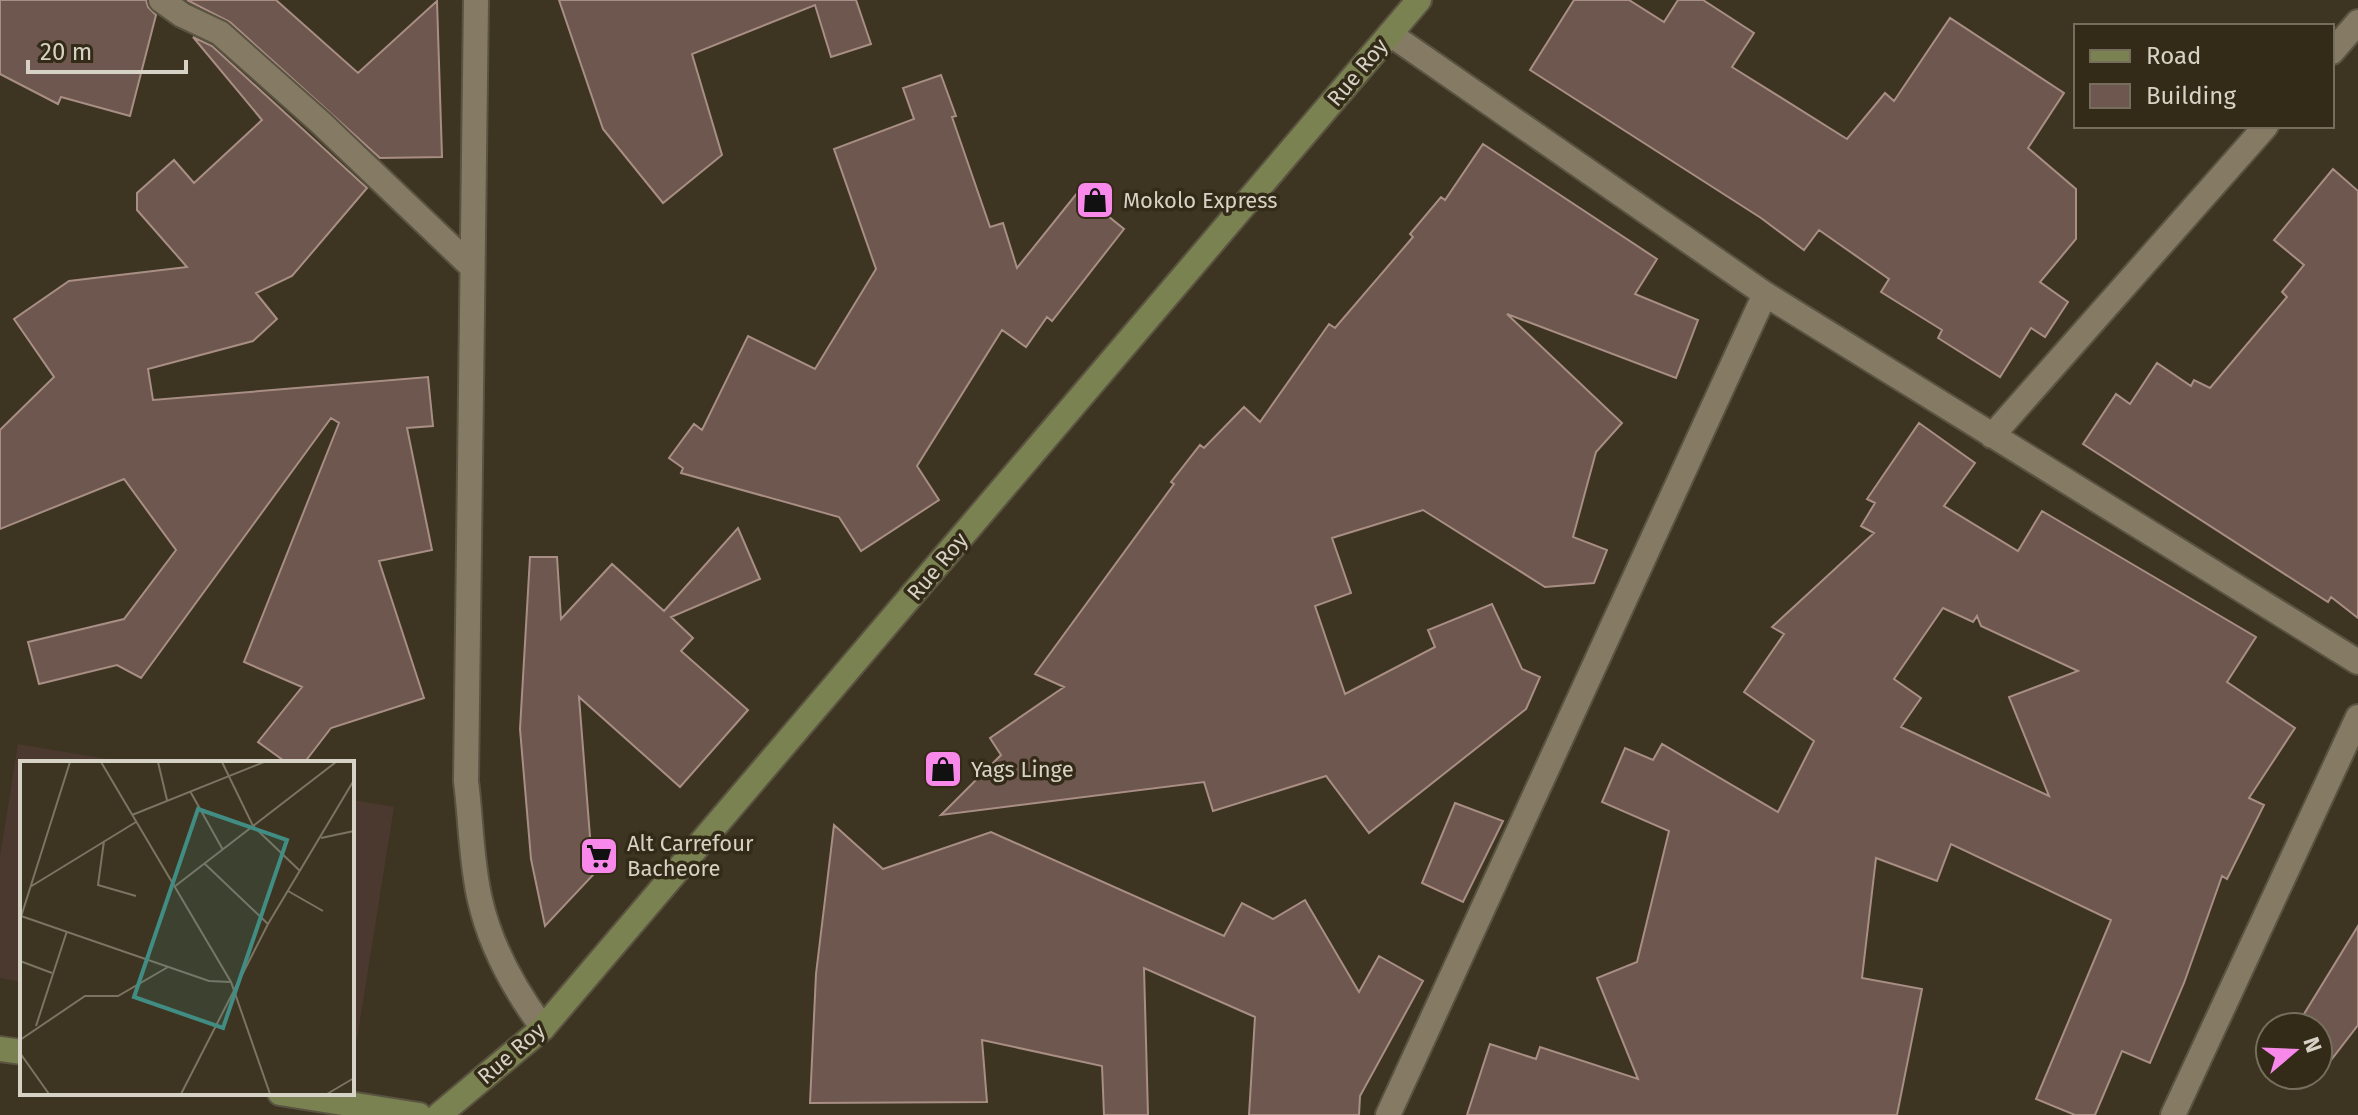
<svg xmlns="http://www.w3.org/2000/svg" width="2358" height="1115" viewBox="0 0 2358 1115" font-family="'Fira Sans',sans-serif">
  <style>
    .education { fill: #4b3930 }
    .building { fill: #6e574e; stroke: #a88e84; stroke-width: 2; fill-rule: evenodd }
    .lines { fill: none; stroke-linecap: round; stroke-linejoin: round }
    .street-casing { stroke: #5a5341; stroke-width: 28 }
    .secondary-casing { stroke: #5a5341; stroke-width: 28 }
    .street { stroke: #857b65; stroke-width: 24 }
    .secondary { stroke: #7b8252; stroke-width: 24 }
    .labels { text-anchor: middle; stroke-width: 7; stroke-linejoin: round; paint-order: stroke }
    .street-label { font-size: 22px; fill: #d7d2c6; stroke: #332b17 }
    .poi-label { font-size: 22px; fill: #d7d2c6; stroke: #332b17; text-anchor: start }
    .inset-road { fill: none; stroke: #7b7463; stroke-width: 2 }
    .view { fill: #418d84; fill-opacity: 0.15; stroke: #418d84; stroke-width: 4 }
    .inset-edge { fill: none; stroke: #d7d2c6; stroke-width: 4 }
  </style>
  <rect width="100%" height="100%" fill="#3d3521"/>
  <path class="education" d="M18 744 130 763H22V982L0 978V857Z
    M352 800 394 807 357 1039 352 1038Z"/>
  <path class="building" d="M0 0H146L148 7 156 15 130 116 61 97 58 104 0 74Z
    M187 0H276L358 73 437 1 442 157 380 158 230 22Z
    M559 0H856L871 44 831 57 815 5 692 54 722 155 663 203 603 129Z
    M1574 0H1629L1664 22 1678 0H1703L1754 33 1732 67 1847 139 1885 93 1894 101 1950 18 2064 93 2028 148 2076 189V239L2040 282 2068 302 2045 337 2031 328 2000 377 1938 338 1942 330 1881 292 1889 279 1819 230 1804 250 1761 218 1530 70Z
    M193 37 212 46 367 188 292 276 256 293 277 319 253 341 148 369 153 400 428 377 433 426 407 428 432 550 379 561 424 698 331 728 304 763H287L258 742 302 687 244 662 339 423 331 418 141 678 117 665 39 684 28 642 124 619 176 550 124 479 0 529V430L54 377 14 319 69 281 187 267 137 210V193L174 160 194 183 262 120Z
    M941 75 956 116 952 117 990 227 1003 223 1017 268 1078 192 1124 229 1052 321 1047 317 1026 347 1002 330 917 466 939 500 861 551 839 517 681 473 683 468 669 458 694 424 702 430 748 336 815 369 876 269 834 149 914 119 903 88Z
    M1483 144 1657 259 1635 294 1698 320 1676 378 1507 314 1622 423 1596 452 1573 537 1607 550 1594 583 1545 587 1423 510 1332 538 1351 593 1315 606 1345 694 1435 647 1428 630 1492 604 1522 669 1540 677 1526 709 1369 833 1326 776 1213 811 1204 782 941 815 1001 755 990 738 1064 687 1035 674 1174 484 1171 482 1200 445 1204 448 1244 407 1260 422 1329 324 1335 328 1413 237 1410 234 1441 197 1445 200Z
    M2333 169 2358 191V618L2331 597 2328 602 2083 444 2116 394 2130 404 2157 363 2191 386 2194 380 2210 388 2287 297 2282 292 2304 265 2274 240Z
    M1919 423 1975 463 1944 506 2018 551 2042 511 2256 637 2227 682 2295 728 2249 798 2264 805 2227 879 2222 876 2184 983 2150 1063 2122 1051 2095 1115H2075L2036 1099 2111 920 1951 844 1937 881 1876 858 1862 978 1922 989 1897 1115H1467L1490 1044 1536 1059 1540 1047 1638 1079 1597 978 1637 962 1669 831 1602 802 1625 748 1653 760 1662 744 1778 812 1814 741 1744 692 1784 634 1772 627 1874 533 1861 526 1875 503 1867 499ZM1943 608 1973 622 1977 616 1981 626 2078 671 2009 697 2049 796 1901 727 1921 698 1894 679Z
    M738 528 760 579 671 617 693 638 681 651 748 710 680 787 579 697 593 875 545 926 531 859 520 729 530 557H557L561 619 612 564 664 611Z
    M1455 803 1503 821 1463 902 1422 883Z
    M834 825 883 869 991 832 1224 936 1242 903 1273 919 1305 900 1359 992 1379 956 1423 981 1360 1096 1359 1115H1249L1255 1017 1144 968 1148 1115H1104L1102 1066 982 1040 987 1102 810 1103 816 974Z
    M2358 926V1025L2318 1077 2315 1075H2318V1027H2296Z"/>
  <g class="lines">
    <defs>
      <path id="street" d="M161 0 182 15 220 33 320 122 472 267
        M476 0 466 781C471 820 471 862 480 900 491 948 514 989 543 1028
        M1390 34 1765 294 2358 662
        M2332 52 2358 22
        M1992 436 2266 126
        M1388 1115 1765 294
        M2173 1115 2358 717"/>
      <path id="secondary" d="M0 1049 22 1052
        M280 1093 419 1115
        M439 1115 543 1028 1419 0"/>
    </defs>
    <use href="#street" class="street-casing"/>
    <use href="#secondary" class="secondary-casing"/>
    <use href="#street" class="street"/>
    <use href="#secondary" class="secondary"/>
  </g>
  <defs>
    <symbol id="shop-square" viewBox="-11 -11 22 22"><rect x="-9" y="-9" width="18" height="18" rx="4" fill="#f888ea" stroke="#332b17"/><path d="M-5-2.5h2.3a2.7 3.5 0 0 1 5.4 0H5L5.5 6h-11ZM-1.5-2.5h3a1.5 2.3 0 0 0-3 0Z" fill="#111"/></symbol>
    <symbol id="supermarket-square" viewBox="-11 -11 22 22"><rect x="-9" y="-9" width="18" height="18" rx="4" fill="#f888ea" stroke="#332b17"/><path d="M-6-5.5h2.5l.6 2H6L4.5 2H-2.5L-4.4-4H-6ZM-1.5 3.2a1.3 1.3 0 1 0 .1 0ZM3 3.2a1.3 1.3 0 1 0 .1 0Z" fill="#111"/></symbol>
  </defs>
  <g fill-rule="evenodd">
    <use href="#shop-square" x="1073" y="178" width="44" height="44"/>
    <use href="#shop-square" x="921" y="747" width="44" height="44"/>
    <use href="#supermarket-square" x="577" y="834" width="44" height="44"/>
  </g>
  <g class="labels">
    <g class="street-label">
      <text transform="translate(1357 72) rotate(-50)" y="8">Rue Roy</text>
      <text transform="translate(937 566) rotate(-50)" y="8">Rue Roy</text>
      <text transform="translate(511 1053) rotate(-41)" y="8">Rue Roy</text>
    </g>
    <g class="poi-label">
      <text x="1123" y="208">Mokolo Express</text>
      <text x="971" y="777">Yags Linge</text>
      <text x="627" y="851">Alt Carrefour<tspan x="627" dy="25">Bacheore</tspan></text>
    </g>
  </g>
  <g transform="translate(20 761)">
    <rect width="334" height="334" fill="#3d3521"/>
    <path class="inset-road" d="M81 1 211 221 250 333M138 1 147 39M202 1 233 65 280 110M170 30 203 89M112 54 244 1M301 77 334 70M84 80 78 124 116 135M185 103 248 163M10 126 116 61M154 126 316 1M268 130 303 150M1 155 189 220 211 221M0 159 50 1M0 200 32 212M16 265 47 170M0 279 65 235H98L148 206M0 292 29 333M161 333 248 163 334 19M307 333 334 317"/>
    <path class="view" d="M178 48 267 79 203 267 114 236Z"/>
    <rect width="334" height="334" class="inset-edge"/>
  </g>
  <rect x="2074" y="24" width="260" height="104" fill="#332b17" stroke="#756e5d" stroke-width="2"/>
  <rect x="2090" y="50" width="40" height="12" fill="#7b8252" stroke="#756e5d" stroke-width="2"/>
  <text x="2146" y="64" font-size="24" fill="#d7d2c6">Road</text>
  <rect x="2090" y="84" width="40" height="24" fill="#6e574e" stroke="#756e5d" stroke-width="2"/>
  <text x="2146" y="104" font-size="24" fill="#d7d2c6">Building</text>
  <g transform="translate(2294 1051) rotate(71)"><circle r="38" fill="#332b17" stroke="#756e5d" stroke-width="2"/>
  <path d="M0-6L14 30L0 20L-14 30Z" fill="#f888ea"/>
  <text y="-12" font-size="22" font-weight="bold" text-anchor="middle" fill="#d7d2c6">N</text>
  </g>
  <path d="M28 60v12h158v-12" fill="none" stroke="#d7d2c6" stroke-width="4"/>
  <text x="40" y="60" font-size="24" fill="#d7d2c6" stroke="#332b17" stroke-width="6" paint-order="stroke">20 m</text>
</svg>
